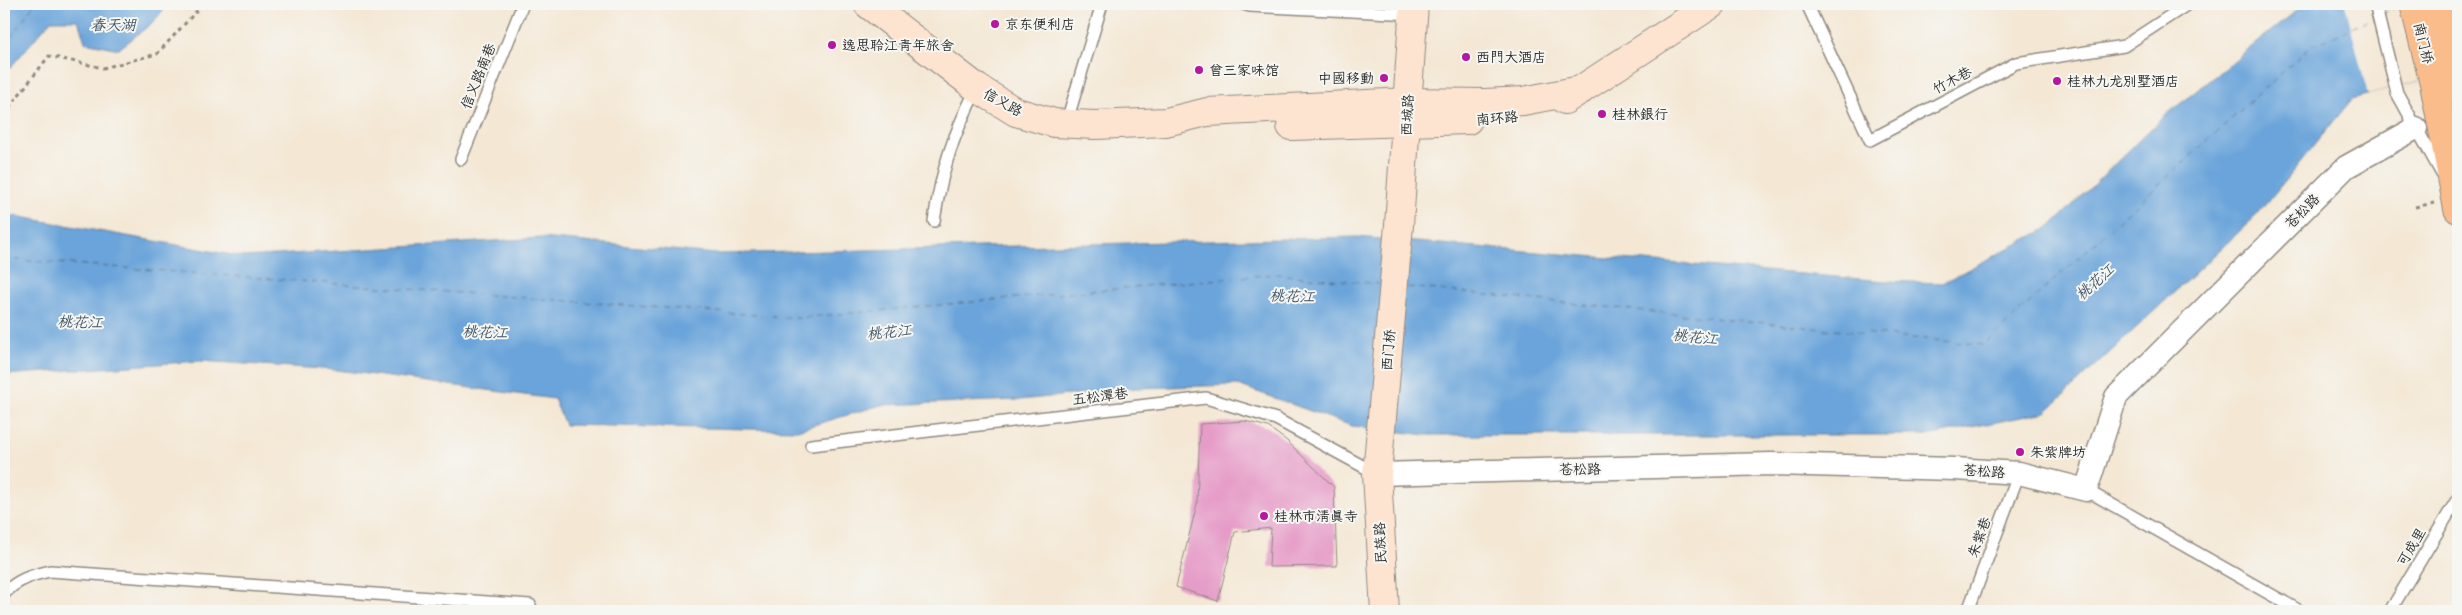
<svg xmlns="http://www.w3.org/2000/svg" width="2462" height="615" viewBox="0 0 2462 615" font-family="'Gochi Hand','LXGW WenKai TC',sans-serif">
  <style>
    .water { fill: #6ba4da; stroke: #4b6882 }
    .pier { fill: #f4e8d5 }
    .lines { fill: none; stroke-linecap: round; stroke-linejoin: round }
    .ferry { stroke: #415568; stroke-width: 1; stroke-dasharray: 6 5; stroke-linecap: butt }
    .building { fill: #e69cc8 }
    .lane-casing { stroke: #908a80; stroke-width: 14 }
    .street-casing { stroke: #908a80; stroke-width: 25 }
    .secondary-casing { stroke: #908a80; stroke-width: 30 }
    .highway-casing { stroke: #908a80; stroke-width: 30 }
    .path { stroke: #908a80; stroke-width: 3; stroke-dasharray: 4 4; stroke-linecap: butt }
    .lane { stroke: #fff; stroke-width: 11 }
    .street { stroke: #fff; stroke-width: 22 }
    .secondary { stroke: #fde4d1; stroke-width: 28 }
    .highway { stroke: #fabc8b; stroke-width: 28 }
    .poi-dot { fill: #b5179e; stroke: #f6f6f2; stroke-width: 2 }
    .labels { text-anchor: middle; stroke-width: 4; stroke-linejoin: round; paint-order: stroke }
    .poi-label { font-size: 14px; fill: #2b2b2b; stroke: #f6f6f2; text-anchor: start }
    .street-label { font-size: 14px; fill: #2b2b2b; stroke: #f6f6f2 }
    .water-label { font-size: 15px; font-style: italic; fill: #415568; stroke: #f6f6f2 }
  </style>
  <rect width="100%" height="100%" fill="#f6f6f2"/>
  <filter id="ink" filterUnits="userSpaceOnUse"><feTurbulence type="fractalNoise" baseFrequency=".02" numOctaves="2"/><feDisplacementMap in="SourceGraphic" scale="10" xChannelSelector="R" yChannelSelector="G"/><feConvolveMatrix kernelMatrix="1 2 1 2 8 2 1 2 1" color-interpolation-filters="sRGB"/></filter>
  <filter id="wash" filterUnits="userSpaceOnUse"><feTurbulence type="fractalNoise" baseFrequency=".0096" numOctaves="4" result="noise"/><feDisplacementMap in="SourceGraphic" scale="20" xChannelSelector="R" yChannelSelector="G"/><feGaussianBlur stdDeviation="1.12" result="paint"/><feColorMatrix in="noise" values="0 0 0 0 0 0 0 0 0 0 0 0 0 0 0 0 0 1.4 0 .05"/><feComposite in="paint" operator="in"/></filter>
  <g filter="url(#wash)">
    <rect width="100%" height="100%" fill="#f4e8d5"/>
    <path class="water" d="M4 4H169L152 23 119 49 85 42 78 20H51L4 75Z
      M2305 4H2458V70L2352 99 2256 216 2046 412 1932 435H1426L1352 426 1238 385 1136 388 1020 400 881 405 797 430 565 425 554 399 337 370 200 361 4 375V214L244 257 541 238 716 254 1357 237 1885 281 1942 283 2050 227 2161 119Z"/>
    <path class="pier" d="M2345 4H2458V70L2368 95Z"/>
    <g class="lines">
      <path class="ferry" d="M2382 14 2401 5
        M4 47 34 4
        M4 259 798 318 1275 274 1381 284
        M1408 287 1983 345 2310 47 2374 18"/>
    </g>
    <g id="blocks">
      <path class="building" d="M1245 421 1268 427 1287 441 1334 487 1337 566 1269 567 1271 528 1235 532 1218 601 1176 587 1197 504 1200 424Z"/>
    </g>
  </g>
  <g filter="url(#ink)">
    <use href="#blocks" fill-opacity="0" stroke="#908a80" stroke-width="1"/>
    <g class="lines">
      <defs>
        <path id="lane" d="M1243 4 1250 6 1413 14
          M1807 4 1870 140 2016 63 2124 46 2188 4
          M2375 4 2397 93 2442 174
          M1066 124 1102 4
          M461 159 523 4
          M934 221C942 168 953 135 977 88
          M811 445 1206 398 1276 419 1377 474
          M2086 490 2300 611
          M4 594C16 580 32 575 50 571L530 605 531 611
          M1968 611 2019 473
          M2390 611 2458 498"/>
        <path id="street" d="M1377 474 1772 464 1955 469 2019 473 2086 490 2116 397 2346 167 2416 128"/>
        <path id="secondary" d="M868 4 977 88 1016 112 1054 123 1095 125 1166 122 1207 112 1407 102 1485 103 1523 101 1581 90
          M1565 100 1712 4
          M1291 126 1468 120
          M1385 611 1377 474 1399 225 1414 4"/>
        <path id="highway" d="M2414 4 2434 83 2458 209
          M2435 4 2458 90"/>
      </defs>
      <use href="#lane" class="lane-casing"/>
      <use href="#street" class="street-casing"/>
      <use href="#secondary" class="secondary-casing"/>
      <use href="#highway" class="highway-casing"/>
      <path class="path" d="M4 114 49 56 103 68 157 54 203 4
        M2415 207 2434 203"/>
      <use href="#lane" class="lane"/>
      <use href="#street" class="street"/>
      <use href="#secondary" class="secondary"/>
      <use href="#highway" class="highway"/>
    </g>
  </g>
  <g class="poi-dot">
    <circle cx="995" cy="24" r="5"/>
    <circle cx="832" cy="45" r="5"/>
    <circle cx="1466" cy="57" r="5"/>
    <circle cx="1199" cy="70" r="5"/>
    <circle cx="1384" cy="78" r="5"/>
    <circle cx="2057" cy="81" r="5"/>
    <circle cx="1602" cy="114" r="5"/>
    <circle cx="2020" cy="452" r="5"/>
    <circle cx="1264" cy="516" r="5"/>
  </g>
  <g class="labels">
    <g class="poi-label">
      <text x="1005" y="29">京东便利店</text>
      <text x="842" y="50">逸思聆江青年旅舍</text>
      <text x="1476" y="62">西門大酒店</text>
      <text x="1209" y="75">曾三家味馆</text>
      <text x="1374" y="83" text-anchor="end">中國移動</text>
      <text x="2067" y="86">桂林九龙别墅酒店</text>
      <text x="1612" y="119">桂林銀行</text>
      <text x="2030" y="457">朱紫牌坊</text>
      <text x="1274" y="521">桂林市清真寺</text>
    </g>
    <g class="street-label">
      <text transform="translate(2424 43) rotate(76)" y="5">南门桥</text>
      <text transform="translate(478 76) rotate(-68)" y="5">信义路南巷</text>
      <text transform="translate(1952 80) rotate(-28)" y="5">竹木巷</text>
      <text transform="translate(1003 102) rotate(29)" y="5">信义路</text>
      <text transform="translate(1407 115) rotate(-87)" y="5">西城路</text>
      <text transform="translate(1497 118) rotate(-5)" y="5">南环路</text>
      <text transform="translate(2302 211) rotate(-45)" y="5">苍松路</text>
      <text transform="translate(1388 350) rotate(-85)" y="5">西门桥</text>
      <text transform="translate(1100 396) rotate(-7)" y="5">五松潭巷</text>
      <text transform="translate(1580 469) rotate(-1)" y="5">苍松路</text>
      <text transform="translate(1984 471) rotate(4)" y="5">苍松路</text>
      <text transform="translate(1979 537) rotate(-70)" y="5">朱紫巷</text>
      <text transform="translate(1380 543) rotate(-93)" y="5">民族路</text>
      <text transform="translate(2411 547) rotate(-59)" y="5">可成里</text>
    </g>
    <g class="water-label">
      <text x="113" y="30">春天湖</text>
      <text transform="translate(2095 282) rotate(-42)" y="5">桃花江</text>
      <text transform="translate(1292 296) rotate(2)" y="5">桃花江</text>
      <text transform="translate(80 322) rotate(2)" y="5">桃花江</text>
      <text transform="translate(485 332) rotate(2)" y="5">桃花江</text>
      <text transform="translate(889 332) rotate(-6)" y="5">桃花江</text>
      <text transform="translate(1695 337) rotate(6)" y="5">桃花江</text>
    </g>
  </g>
  <rect width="2462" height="615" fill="none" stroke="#f6f6f2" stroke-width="20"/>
</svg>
